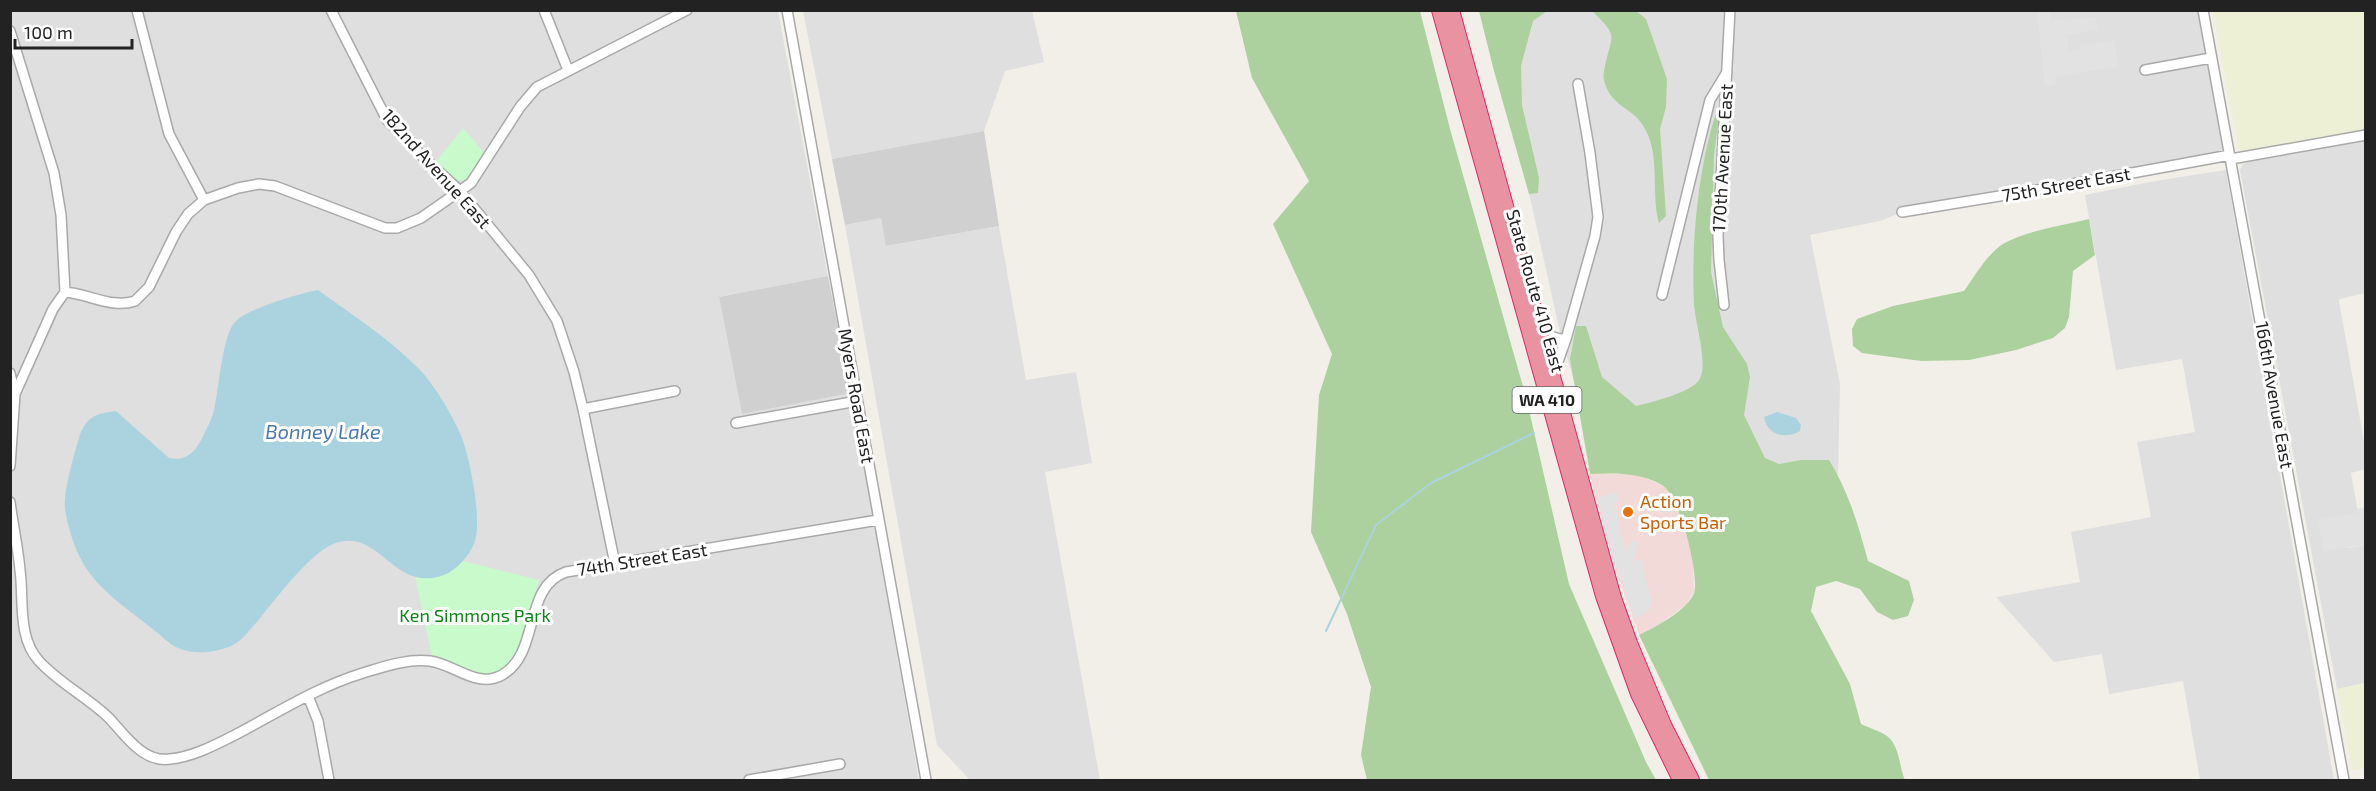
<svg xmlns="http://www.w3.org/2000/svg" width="2376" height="791" viewBox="0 0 2376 791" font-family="'Exo 2',sans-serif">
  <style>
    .residential { fill: #e0dfdf }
    .commercial { fill: #f2dad9 }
    .religious { fill: #d0d0d0 }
    .farmland { fill: #eef0d5 }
    .forest { fill: #add19e }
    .park { fill: #c8facc }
    .parking { fill: #e2e2e2 }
    .water { fill: #aad3df }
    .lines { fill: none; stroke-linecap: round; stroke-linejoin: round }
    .stream { stroke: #aad3df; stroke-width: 2 }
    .minor-casing { stroke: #a9a9a9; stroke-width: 12 }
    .highway-casing { stroke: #dc2a67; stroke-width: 16 }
    .minor { stroke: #fff; stroke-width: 9 }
    .highway { stroke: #e892a2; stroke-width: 14 }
    .food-dot { fill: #e8710a; stroke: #fff; stroke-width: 2 }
    .labels { text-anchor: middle; stroke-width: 6; stroke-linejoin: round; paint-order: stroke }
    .shield { fill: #fff; stroke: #646464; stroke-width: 1.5 }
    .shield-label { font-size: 16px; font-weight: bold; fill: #222 }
    .street-label { font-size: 18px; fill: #222; stroke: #fff }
    .food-label { font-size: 18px; fill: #c56008; stroke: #fff; text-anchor: start }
    .park-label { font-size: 18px; fill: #0c8416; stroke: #fff }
    .water-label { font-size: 20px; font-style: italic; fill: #4a7aab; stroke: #fff }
  </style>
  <rect width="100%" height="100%" fill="#f2efe9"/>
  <path class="residential" d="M2199 10 2225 149 2220 153 1910 209 1880 221 1810 235 1840 384 1838 475 1763 480 1576 389 1559 328 1513 121 1524 11Z
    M10 11H778L828 276 719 297 742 414 851 393 919 780H11Z
    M803 11H1032L1044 62 1005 71 984 131 832 159Z
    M2365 141V293L2340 299 2339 301 2365 447V469L2351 473 2358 513 2318 521 2348 548 2365 545V683L2337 689 2240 170 2243 164 2252 161Z
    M2226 170 2334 780H2200L2183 681 2109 694 2102 654 2054 662 1996 597 2080 582 2071 532 2151 517 2137 442 2195 432 2182 359 2116 370 2085 195 2155 181Z
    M881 218 887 246 999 226 1026 380 1076 372 1092 463 1045 472 1100 780H970L937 745 845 225Z"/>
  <path class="commercial" d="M1590 474H1635L1664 486 1677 506 1693 556 1694 592 1687 604 1653 629 1639 635 1614 565Z"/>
  <path class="religious" d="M984 131 999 226 886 246 881 218 845 225 832 159Z
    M828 276 851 393 742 414 719 297Z"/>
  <path class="farmland" d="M2213 11H2365V131L2247 152 2241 151 2238 147Z
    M2365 683V768L2352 770 2337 689Z"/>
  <path class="forest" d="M1236 11H1420L1450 129 1526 397 1569 584 1646 762 1656 780H1367L1361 755 1371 687 1347 614 1311 532 1319 395 1332 354 1273 224 1309 181 1252 78Z
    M1479 11H1547L1533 21 1521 66 1522 105 1539 178 1538 193 1529 194 1494 71Z
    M1592 11H1636L1646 19 1667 79 1666 107 1660 129 1666 216 1659 223C1650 191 1662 153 1642 124 1631 107 1610 106 1604 80 1603 76 1604 71 1605 66 1612 33 1619 37 1592 11Z
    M1716 113 1719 117 1714 155 1711 272 1723 327 1747 364 1750 377 1744 415 1765 458 1779 464 1801 460H1829C1849 493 1858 524 1868 561L1909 581 1914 600 1908 616 1893 620 1877 612 1860 589 1836 581 1816 587 1811 611 1850 684 1861 724C1869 728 1880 731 1887 736 1900 746 1899 767 1905 780H1709L1639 635C1654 628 1689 609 1694 593 1700 574 1679 495 1662 485 1639 472 1615 473 1590 474L1570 359 1576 326H1586L1602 377 1636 406C1650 403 1692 392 1699 380 1709 366 1695 322 1694 304 1691 245 1698 169 1716 113Z
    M2089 219 2095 255 2073 271 2069 317 2065 328 2053 338 2016 350 1969 360 1921 361 1862 353 1853 346 1852 329 1857 319 1893 306 1964 291C1974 277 1988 253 2003 244 2028 230 2061 226 2089 219Z"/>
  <path class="park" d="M463 128 485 154 465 180 456 181 435 163Z
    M463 561 539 580C530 609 521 681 480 674 463 671 450 660 432 657L415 576C436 579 447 573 463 561Z"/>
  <path class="parking" d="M2037 11H2050L2051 21 2096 17 2098 30 2063 36V38H2067L2069 50 2080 48V45L2114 40 2118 67 2055 76 2056 85 2045 87Z
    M1617 492 1619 501 1614 503 1626 551 1632 540 1639 543 1633 561 1641 560 1652 603 1648 611 1635 619 1615 564 1598 497Z
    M2365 507V545L2324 551 2318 520 2357 513V509Z"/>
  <path class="water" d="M318 290C351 314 387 337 416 366 431 379 455 419 462 438 470 460 482 518 475 541 471 554 457 570 444 575 392 594 380 525 333 544 308 555 275 600 257 622 250 629 243 640 233 645 217 653 194 655 178 648 170 645 162 636 155 631 132 612 105 595 88 571 76 554 68 529 65 509 63 491 75 452 80 434 89 415 96 414 116 411L169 458C187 462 196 451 203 436 207 428 212 419 214 410 219 390 222 333 236 321 247 309 301 293 318 290Z
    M1777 412 1796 418 1801 425 1800 431C1785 440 1767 435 1764 417Z"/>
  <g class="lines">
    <path class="stream" d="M1326 631 1376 525 1431 483 1534 433"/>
    <defs>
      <path id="minor" d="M137 10 169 134 204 200
        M331 10 387 120 424 158 460 191 529 275 557 321 574 372 583 409 615 564
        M544 10 568 70
        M787 10 926 780
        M2203 10 2344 780
        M10 31 54 173 61 215 65 292
        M2145 70 2211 58
        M2231 159 2366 135
        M1902 212 2067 185 2230 155
        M65 292C89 294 112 309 135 301L149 287 176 232 188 214 204 200 238 188 259 184 275 186 385 228H397L421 218 471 183 520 107 537 87 687 10
        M1662 295 1710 100 1727 72
        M1724 305 1719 260 1718 236 1730 10
        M1544 324C1547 336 1554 339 1566 339L1553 376
        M1566 339 1595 236 1598 217 1590 153 1578 84
        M10 373 15 394 10 466
        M15 394 53 309 65 292
        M583 409 675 391
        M736 423 857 401
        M10 502C13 525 18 547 20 570 24 599 17 637 39 661 59 683 87 697 109 718 125 735 143 763 170 759 192 757 213 746 233 736 275 714 317 687 363 673 383 667 408 658 430 661 454 664 477 689 502 675 541 653 522 587 566 572L878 520
        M308 696 318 721 329 780
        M749 780 840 764"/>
      <path id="highway" d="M1439 10 1603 596 1638 694 1680 780
        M1452 10 1614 598 1630 643 1664 725 1692 780"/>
    </defs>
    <use href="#minor" class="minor-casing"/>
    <use href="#highway" class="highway-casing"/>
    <use href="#minor" class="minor"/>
    <use href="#highway" class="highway"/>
  </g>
  <circle class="food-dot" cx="1628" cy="512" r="6"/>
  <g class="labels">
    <rect class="shield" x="1512.5" y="387" width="69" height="26" rx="4.5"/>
    <g class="shield-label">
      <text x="1547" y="406">WA 410</text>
    </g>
    <g class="street-label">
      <text transform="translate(1723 158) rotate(-87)" y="6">170th Avenue East</text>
      <text transform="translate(436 169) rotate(48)" y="6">182nd Avenue East</text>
      <text transform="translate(2066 185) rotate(-10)" y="6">75th Street East</text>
      <text transform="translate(1535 291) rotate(74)" y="6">State Route 410 East</text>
      <text transform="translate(2274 395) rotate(80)" y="6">166th Avenue East</text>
      <text transform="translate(856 396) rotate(80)" y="6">Myers Road East</text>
      <text transform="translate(642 560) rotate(-9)" y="6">74th Street East</text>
    </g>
    <g class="food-label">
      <text x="1640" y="508">Action<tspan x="1640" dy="21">Sports Bar</tspan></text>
    </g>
    <g class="park-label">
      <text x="475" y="622">Ken Simmons Park</text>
    </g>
    <g class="water-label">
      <text x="323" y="439">Bonney Lake</text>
    </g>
  </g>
  <rect width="2376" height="791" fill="none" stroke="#222222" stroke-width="24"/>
  <path d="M15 39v9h117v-9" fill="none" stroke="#222222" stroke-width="3"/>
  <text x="24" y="39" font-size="18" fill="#222222" stroke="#ffffff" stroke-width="4.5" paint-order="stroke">100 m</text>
</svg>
